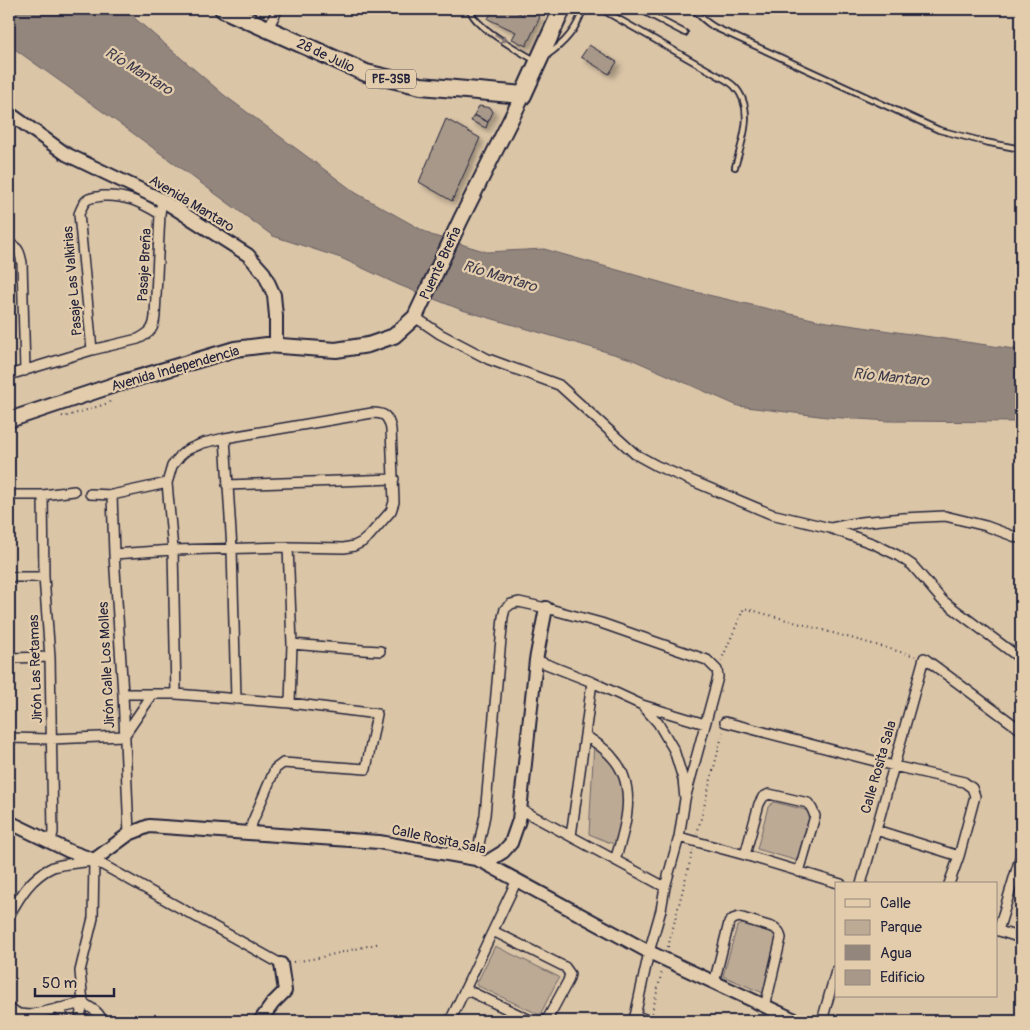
<svg xmlns="http://www.w3.org/2000/svg" width="1030" height="1030" viewBox="0 0 1030 1030" font-family="Pangolin,sans-serif">
  <style>
    .green { fill: #bcaa95; stroke: #6f6668 }
    .water { fill: #93867d; stroke: #665e63 }
    .building { fill: #a79889; stroke: #22223b; filter: url(#shadow) }
    .lines { fill: none; stroke-linecap: round; stroke-linejoin: round }
    .lane-casing { stroke: #22223b; stroke-width: 8 }
    .street-casing { stroke: #22223b; stroke-width: 12 }
    .secondary-casing { stroke: #22223b; stroke-width: 16 }
    .primary-casing { stroke: #22223b; stroke-width: 18 }
    .highway-casing { stroke: #22223b; stroke-width: 20 }
    .path { stroke: #22223b; stroke-width: 2; stroke-dasharray: 1 4; stroke-linecap: butt }
    .lane { stroke: #e2ccab; stroke-width: 4.5 }
    .street { stroke: #e2ccab; stroke-width: 9 }
    .secondary { stroke: #e2ccab; stroke-width: 12 }
    .primary { stroke: #e2ccab; stroke-width: 14 }
    .highway { stroke: #e2ccab; stroke-width: 16 }
    .oneway { fill: #827773 }
    .labels { text-anchor: middle; stroke-width: 4.5; stroke-linejoin: round; paint-order: stroke }
    .shield { fill: #e2ccab; stroke: #5c555d; stroke-width: 1 }
    .shield-label { font-size: 12px; font-weight: bold; fill: #22223b }
    .street-label { font-size: 14px; fill: #22223b; stroke: #e2ccab }
    .water-label { font-size: 15px; font-style: italic; fill: #3e3b4c; stroke: #e2ccab }
  </style>
  <defs>
    <filter id="shadow"><feDropShadow dx="4" dy="4" stdDeviation="2.5" flood-color="#0004"/></filter>
  </defs>
  <rect width="100%" height="100%" fill="#dac5a7"/>
  <filter id="ink" filterUnits="userSpaceOnUse"><feTurbulence type="fractalNoise" baseFrequency=".02" numOctaves="2"/><feDisplacementMap in="SourceGraphic" scale="10" xChannelSelector="R" yChannelSelector="G"/><feConvolveMatrix kernelMatrix="1 2 1 2 8 2 1 2 1" color-interpolation-filters="sRGB"/></filter>
  <g filter="url(#ink)">
    <path class="green" d="M594 742C600 748 606 753 611 759 634 786 624 815 618 846L589 834Z
      M774 802 806 810 811 816 798 861 757 849 768 807Z
      M742 924 775 933 778 938 763 993 723 976 737 927Z
      M495 946 559 977 540 1015 476 985Z"/>
    <path class="water" d="M9 9H124L224 95 356 193 431 235 487 252 544 249 691 291 821 321 1021 350V422L889 421 827 417 738 406 631 359 462 310 399 285 341 258 273 236 130 131 9 45Z"/>
    <path class="building" d="M493 9H510L523 15 525 10 540 17 526 46 512 39 516 32 488 19Z
      M589 45 617 62 609 74 581 57Z
      M479 106 491 108 493 112 488 122 474 115Z
      M474 115 488 122 486 128 471 121Z
      M446 119 480 138 452 201 419 182Z"/>
    <g class="lines">
      <defs>
        <path id="lane" d="M470 9C473 27 520 51 536 61
          M545 9 555 13
          M601 9 724 79C727 81 731 83 734 86 756 108 742 142 735 167
          M639 9 685 33
          M694 9C700 17 706 22 714 27L939 130 985 142 1021 149
          M546 56C564 44 577 30 583 9"/>
        <path id="street" d="M268 28 278 9
          M9 244C19 247 20 253 22 263L25 371
          M415 317 440 334 488 359 559 385 635 454 657 466 771 514 830 528 874 544 897 555 912 565 942 600 1021 659
          M92 350 79 214C81 209 83 203 87 200 91 197 98 197 103 196 126 195 140 202 160 214
          M9 375 92 350 138 339C150 333 154 329 155 316L160 214 162 200
          M225 438 232 549 236 699
          M227 485 394 479
          M90 494 112 495 167 483
          M9 495H43L74 491
          M43 495 44 577 50 657 53 832 51 842
          M112 495 114 554 123 694 129 834
          M831 528 861 522 903 518 945 516 986 526 1021 539
          M288 547 292 644 290 703
          M114 554 173 550 288 547 344 548 354 546 362 542 369 536 391 511 394 502 391 429C388 416 385 413 372 413L225 438 203 443 187 450 181 455 172 466 167 483 173 550 176 694
          M9 577H44
          M292 644 363 650 380 651
          M9 658 50 657
          M536 660 592 682 642 705 658 723 674 750 683 779 685 799 679 837 665 887 661 910 649 952 634 1021
          M123 694H176L290 703 377 714 366 769 283 763 275 769 252 823 250 833
          M642 705 705 724
          M725 722 894 766 964 782 972 788 975 796 959 856 949 884
          M585 735C594 742 605 748 612 757 638 785 626 827 615 860
          M9 738 51 739 124 736 152 695
          M520 809 665 887
          M876 830 959 856
          M571 836 585 735 592 682
          M679 837 745 855 841 884
          M745 855 759 804 763 797 769 794 808 803 812 809 815 816 799 872
          M476 859 485 815 503 617 505 609 511 604 519 602 546 608 601 623 707 660 717 670 718 677 685 799
          M94 860 281 964
          M861 884 924 658 1021 730
          M9 916C20 896 31 877 53 867 64 863 81 863 92 861
          M996 930 1021 938
          M493 931 565 967 570 974 568 981 548 1018 543 1021
          M998 931 1021 855
          M714 983 729 923 733 919 739 917 775 928 779 932 781 938 765 1007
          M465 989 532 1021
          M83 1003C91 1008 99 1011 102 1021
          M9 1008 19 1014 30 1015 83 1003
          M59 1008 65 1021
          M635 1015 649 1021
          M79 1021 83 1003 80 971 93 918 94 860
          M450 1021 517 880
          M822 1021 836 971"/>
        <path id="secondary" d="M9 113 66 154 162 200 248 255 264 273 274 295 276 316V346
          M9 822 69 851 94 860 129 834 149 826 379 842 476 859 485 863 649 952 797 1021
          M485 863 503 852 511 843 519 820 536 660 546 608
          M260 1021 273 1003 285 991 281 964"/>
        <path id="primary" d="M9 420 117 384 235 349 267 345 336 350 368 345 394 336 415 317 461 219 523 95"/>
        <path id="highway" d="M223 9 366 73 421 86 523 95 562 9"/>
      </defs>
      <use href="#lane" class="lane-casing"/>
      <use href="#street" class="street-casing"/>
      <use href="#secondary" class="secondary-casing"/>
      <use href="#primary" class="primary-casing"/>
      <use href="#highway" class="highway-casing"/>
      <path class="path" d="M62 416 64 417 109 403 110 400
        M721 661 744 608 915 656
        M697 834 723 732
        M668 947 693 850
        M293 962 318 958 380 943
        M652 1013 662 971"/>
      <use href="#lane" class="lane"/>
      <use href="#street" class="street"/>
      <use href="#secondary" class="secondary"/>
      <use href="#primary" class="primary"/>
      <use href="#highway" class="highway"/>
    </g>
    <defs><path id="oneway-solid" d="M-6-.8H1V-3.2L6.5 0L1 3.2V.8H-6Z" transform="scale(1.25)"/></defs>
    <use class="oneway" href="#oneway-solid" transform="translate(501 38) rotate(32)"/>
  </g>
  <g class="labels">
    <rect class="shield" x="366" y="69.5" width="50" height="19" rx="4"/>
    <g class="shield-label">
      <text x="391" y="83">PE-3SB</text>
    </g>
    <g class="street-label">
      <text transform="translate(326 55) rotate(25)" y="5">28 de Julio</text>
      <text transform="translate(192 203) rotate(31)" y="5">Avenida Mantaro</text>
      <text transform="translate(440 263) rotate(-65)" y="5">Puente Breña</text>
      <text transform="translate(144 265) rotate(-87)" y="5">Pasaje Breña</text>
      <text transform="translate(72 281) rotate(-95)" y="5">Pasaje Las Valkirias</text>
      <text transform="translate(175 368) rotate(-16)" y="5">Avenida Independencia</text>
      <text transform="translate(106 665) rotate(-93)" y="5">Jirón Calle Los Molles</text>
      <text transform="translate(35 669) rotate(-92)" y="5">Jirón Las Retamas</text>
      <text transform="translate(878 767) rotate(-74)" y="5">Calle Rosita Sala</text>
      <text transform="translate(439 839) rotate(12)" y="5">Calle Rosita Sala</text>
    </g>
    <g class="water-label">
      <text transform="translate(139 71) rotate(32)" y="5">Río Mantaro</text>
      <text transform="translate(500 276) rotate(17)" y="5">Río Mantaro</text>
      <text transform="translate(891 377) rotate(6)" y="5">Río Mantaro</text>
    </g>
  </g>
  <rect width="1030" height="1030" fill="none" stroke="#e2ccab" stroke-width="30"/>
  <rect x="15" y="15" width="1000" height="1000" fill="none" stroke="#22223b" stroke-width="2" filter="url(#ink)"/>
  <rect x="835" y="882" width="162" height="115" fill="#e2ccab" stroke="#95887e"/>
  <rect x="845" y="899" width="25" height="8" fill="#e2ccab" stroke="#95887e"/>
  <text x="880" y="908" font-size="15" fill="#22223b">Calle</text>
  <rect x="845" y="920" width="25" height="15" fill="#bcaa95" stroke="#95887e"/>
  <text x="880" y="932" font-size="15" fill="#22223b">Parque</text>
  <rect x="845" y="945" width="25" height="15" fill="#93867d" stroke="#95887e"/>
  <text x="880" y="958" font-size="15" fill="#22223b">Agua</text>
  <rect x="845" y="970" width="25" height="15" fill="#a79889" stroke="#95887e"/>
  <text x="880" y="982" font-size="15" fill="#22223b">Edificio</text>
  <path d="M35 988v8h79v-8" fill="none" stroke="#22223b" stroke-width="2.5"/>
  <text x="42" y="988" font-size="15" fill="#22223b" stroke="#e2ccab" stroke-width="4" paint-order="stroke">50 m</text>
</svg>
